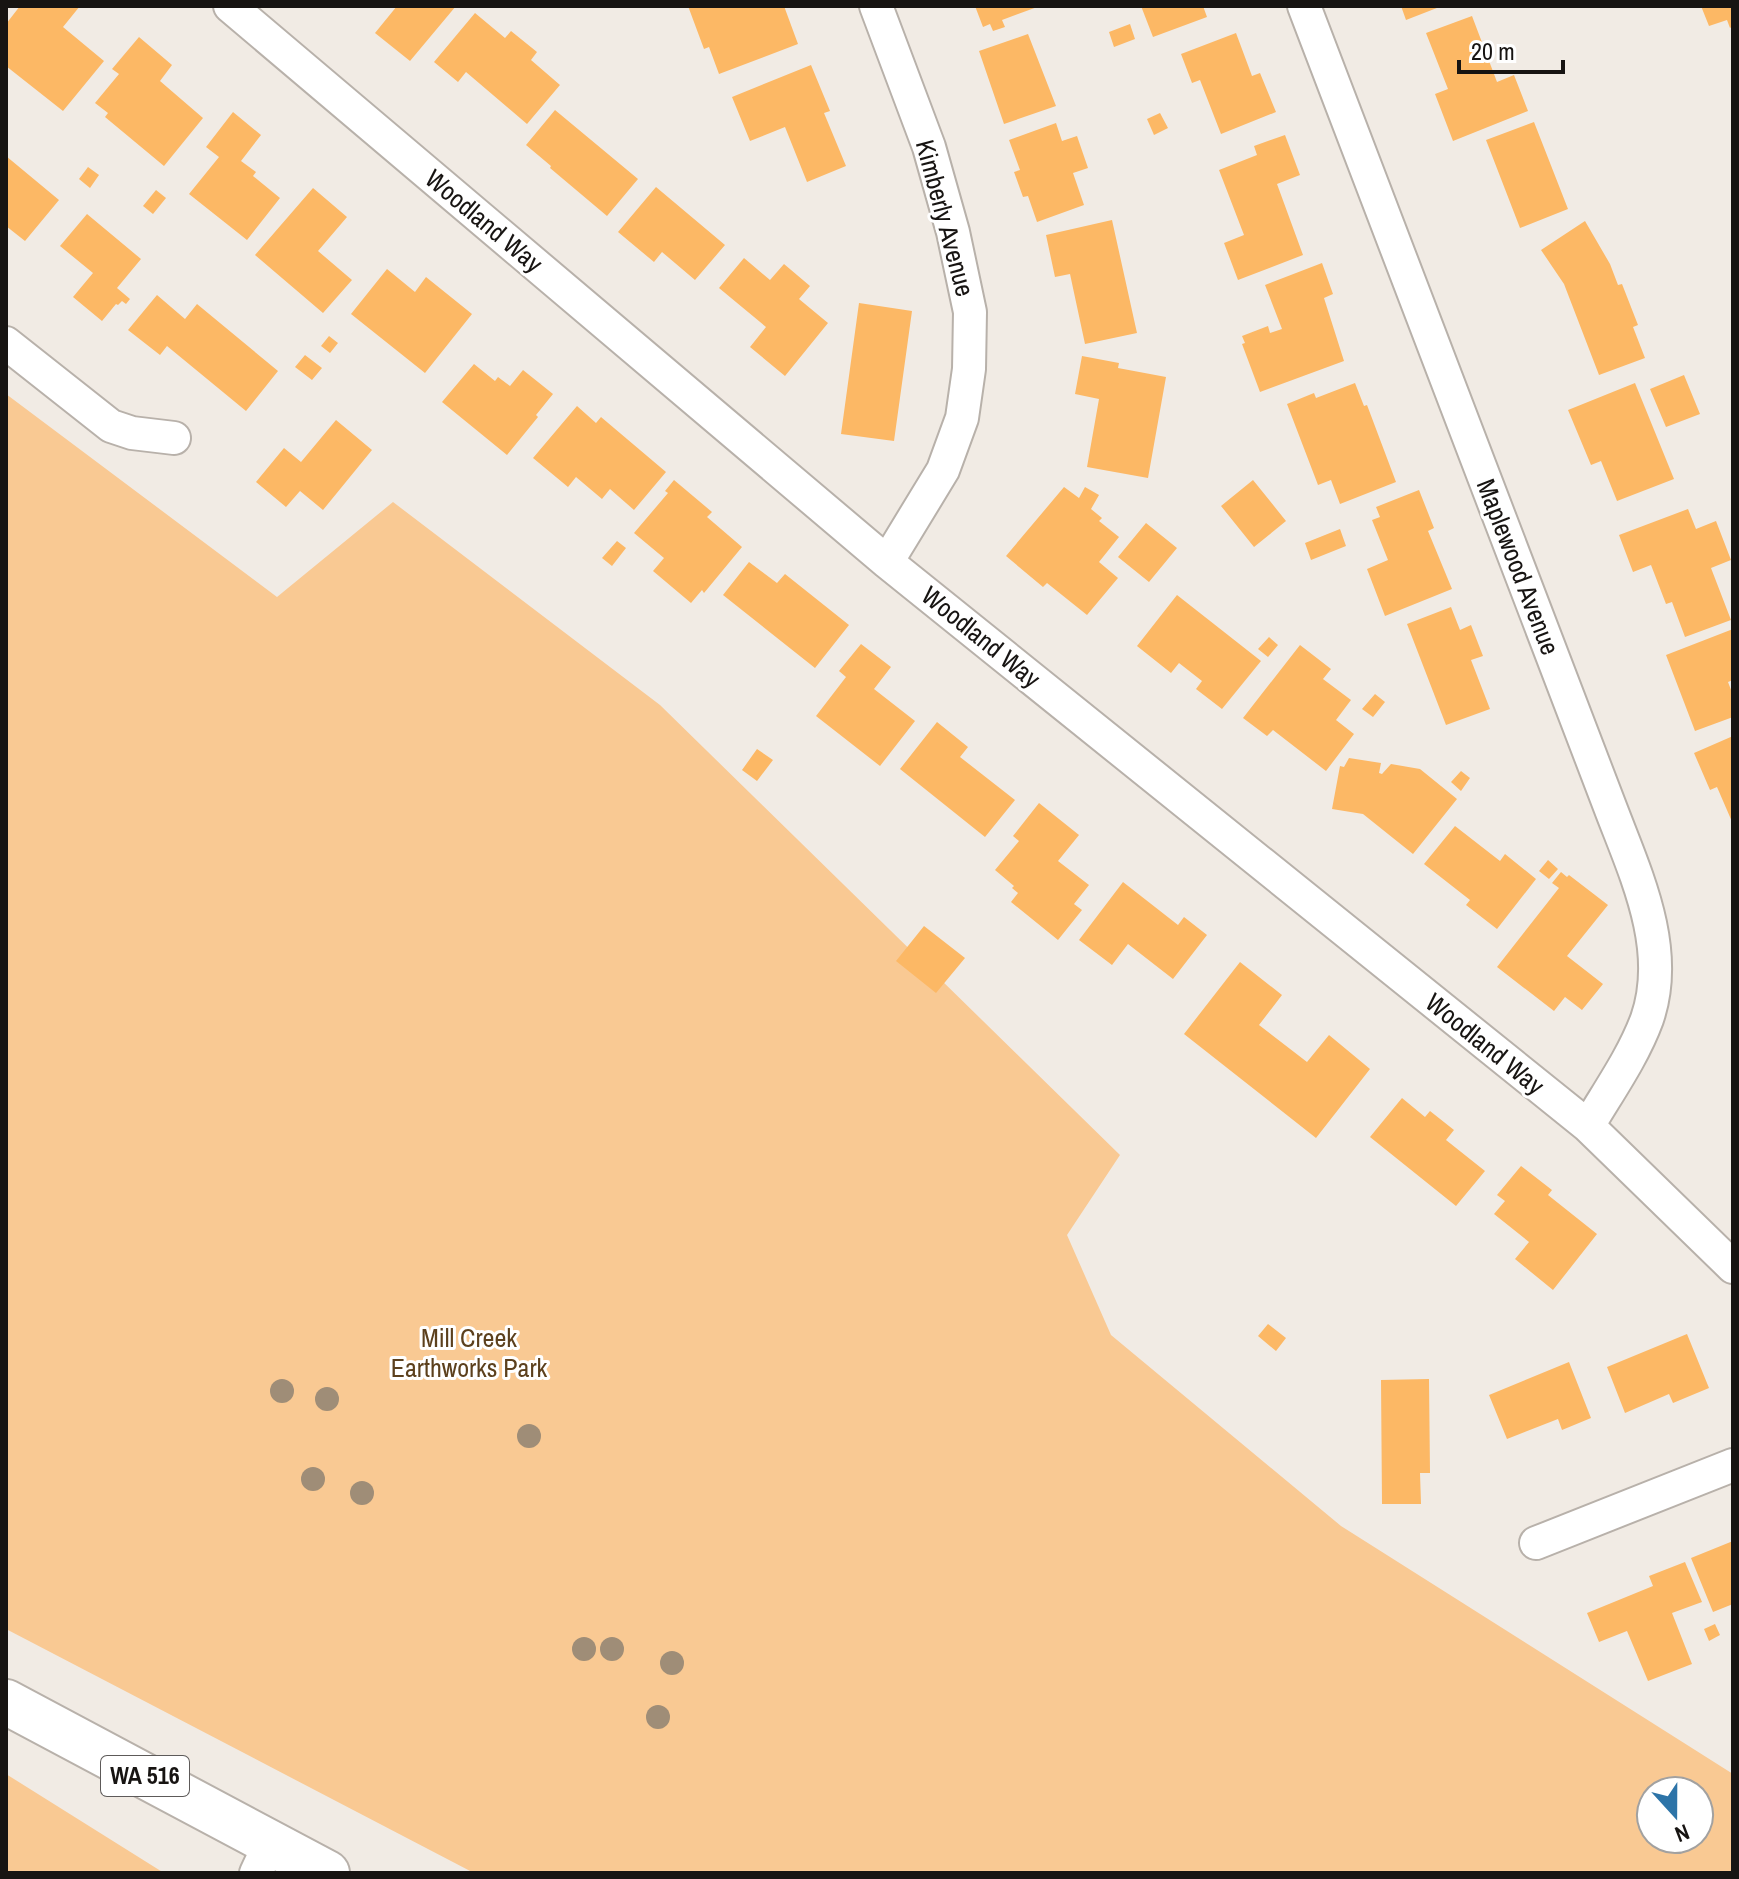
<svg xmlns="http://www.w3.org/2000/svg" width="1739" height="1879" viewBox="0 0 1739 1879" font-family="'Archivo Narrow',sans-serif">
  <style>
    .green { fill: #f9c993; fill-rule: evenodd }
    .building { fill: #fcb865 }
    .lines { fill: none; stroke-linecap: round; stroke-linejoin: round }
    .street-casing { stroke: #b8b1aa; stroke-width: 36 }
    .primary-casing { stroke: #b8b1aa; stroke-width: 48 }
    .street { stroke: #fff; stroke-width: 32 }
    .primary { stroke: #fff; stroke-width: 44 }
    .tree { fill: #9f8d77 }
    .labels { text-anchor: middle; stroke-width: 6; stroke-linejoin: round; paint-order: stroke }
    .shield { fill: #fff; stroke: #5d5a59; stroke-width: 2 }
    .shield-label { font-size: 24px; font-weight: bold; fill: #171412 }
    .street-label { font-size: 26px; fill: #171412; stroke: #fff }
    .park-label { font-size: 26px; fill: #5c401d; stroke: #fff }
  </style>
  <rect width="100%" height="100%" fill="#f1ebe4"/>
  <path class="green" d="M6 394 277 597 393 502 660 705 1120 1155 1067 1235 1111 1335 1341 1526 1733 1774V1873H474L6 1629ZM1651 1791H1699V1839H1651Z
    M6 1774 164 1873H6Z"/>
  <path class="building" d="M20 6H80L63 27 104 61 63 111 6 66V24Z
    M397 6H456L410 61 375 33Z
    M688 6H784L798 44 719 74 709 47 704 49Z
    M975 6H1040L1002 20 1005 27 993 31 990 24 983 27Z
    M1141 6H1203L1207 17 1153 37Z
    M1401 6H1442L1406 20Z
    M1701 6H1733V26L1730 28 1727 20 1709 26Z
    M475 13 505 38 511 31 537 52 531 60 560 85 527 124 466 72 458 82 434 62Z
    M1472 16 1497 82 1514 75 1528 111 1453 141 1435 94 1448 89 1426 33Z
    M1130 24 1135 39 1114 47 1109 32Z
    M1236 33 1252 76 1260 73 1276 112 1221 134 1200 80 1192 83 1181 54Z
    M1028 34 1056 106 1004 124 979 51Z
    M139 37 172 65 160 81 203 118 164 166 105 117 108 113 95 103 119 74 112 69Z
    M811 65 830 111 824 113 846 166 807 182 785 127 750 141 732 97Z
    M555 110 638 179 607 216 550 168 551 166 526 145Z
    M233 112 261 135 241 161 256 172 253 176 280 198 247 240 189 194 219 157 206 147Z
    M1160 113 1168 128 1154 135 1147 119Z
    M1534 122 1568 209 1520 228 1486 140Z
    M1056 123 1062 141 1077 136 1088 168 1073 173 1084 205 1037 222 1028 196 1023 197 1014 172 1020 170 1009 140Z
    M1285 135 1300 175 1277 184 1303 255 1238 280 1224 243 1244 235 1219 170 1257 155 1254 146Z
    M6 156 59 200 25 241 6 226Z
    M88 167 99 175 90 188 79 179Z
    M656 187 725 245 695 280 662 252 654 262 618 232Z
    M313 188 347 217 318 251 352 280 323 313 255 255Z
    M156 190 166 198 153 214 143 206Z
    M87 214 141 259 117 288 130 299 126 304 122 301 118 305 116 304 102 321 73 297 93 273 60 246Z
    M1112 220 1137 333 1085 344 1070 274 1055 277 1046 235Z
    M1585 221 1610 264 1618 285 1622 284 1638 325 1633 327 1645 358 1599 375 1564 284 1541 250Z
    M744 258 770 280 784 264 810 286 799 299 828 323 785 376 750 347 766 327 719 288Z
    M1322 263 1333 294 1324 298 1344 361 1260 392 1242 344 1245 343 1242 336 1268 326 1270 333 1282 329 1265 285Z
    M387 269 415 292 426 277 472 314 425 373 351 314Z
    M157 295 185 319 197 304 278 371 246 411 167 346 160 355 128 330Z
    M859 303 912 311 894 441 841 434Z
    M329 336 338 343 330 353 321 346Z
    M305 355 322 368 312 380 295 367Z
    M1082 356 1119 363 1118 368 1166 377 1148 478 1087 467 1099 399 1075 394Z
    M474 364 495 381 498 377 510 386 523 370 553 394 536 415 538 417 507 455 442 402Z
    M1684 375 1700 414 1666 427 1650 389Z
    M1355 383 1364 406 1367 405 1396 482 1340 504 1331 480 1318 485 1287 404 1314 393 1316 398Z
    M1635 383 1674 479 1617 501 1601 461 1591 465 1568 410Z
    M577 406 596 423 601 417 666 472 634 510 610 489 602 499 576 477 568 487 533 458Z
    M336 420 372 450 323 510 300 491 286 507 256 482 284 448 301 462Z
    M674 480 712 512 707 517 742 547 704 593 702 590 691 603 653 571 664 558 634 533 668 493 665 491Z
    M1253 480 1286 521 1254 547 1221 506Z
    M1064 487 1079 498 1085 487 1099 495 1091 509 1102 518 1099 521 1119 537 1099 562 1118 578 1087 615 1047 583 1043 587 1006 556Z
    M1419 490 1434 528 1428 531 1452 589 1385 616 1367 569 1388 560 1372 520 1380 517 1376 507Z
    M1688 509 1696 529 1716 521 1731 560 1711 568 1731 620 1685 637 1672 602 1666 604 1651 565 1633 572 1619 535Z
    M1146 523 1177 548 1149 582 1118 557Z
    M1340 529 1346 546 1311 560 1305 543Z
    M617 541 626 548 612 566 602 558Z
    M749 562 777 583 785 574 849 625 815 668 723 595Z
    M1177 595 1261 661 1222 709 1196 689 1202 681 1179 663 1171 673 1137 646Z
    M1451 607 1460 630 1471 625 1483 656 1471 660 1490 709 1446 725 1407 624Z
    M1733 629V680L1728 682 1733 695V717L1695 731 1666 655Z
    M1269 637 1278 645 1268 657 1258 649Z
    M861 644 891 667 874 689 915 721 880 766 816 716 846 677 839 671Z
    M1300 645 1331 669 1323 679 1351 700 1336 720 1354 734 1326 771 1273 730 1267 736 1243 718Z
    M1375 694 1385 702 1373 717 1362 709Z
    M937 722 968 747 960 757 1015 800 985 837 900 769Z
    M1733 736V824L1717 787 1710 790 1694 753Z
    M757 749 773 760 757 781 742 770Z
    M1349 758 1381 763 1379 773 1382 774 1391 764 1420 769 1457 799 1413 854 1363 814 1332 809 1340 766 1344 767Z
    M1461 771 1470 778 1461 791 1451 782Z
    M1039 803 1079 835 1058 861 1089 885 1074 904 1082 910 1058 940 1011 902 1018 893 1012 888 1014 886 995 870 1019 841 1013 836Z
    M1455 826 1500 861 1505 854 1536 879 1497 929 1466 905 1470 900 1424 864Z
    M1548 860 1558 869 1549 879 1539 871Z
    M1561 872 1567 877 1569 875 1608 905 1567 956 1603 984 1582 1010 1565 997 1554 1011 1497 967 1559 888 1552 883Z
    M1123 882 1178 925 1184 917 1207 935 1173 979 1128 944 1112 965 1079 940Z
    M924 926 965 958 936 993 896 961Z
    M1240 962 1282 995 1259 1025 1307 1062 1329 1035 1370 1069 1316 1138 1184 1034Z
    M1402 1098 1425 1117 1430 1111 1454 1130 1446 1140 1485 1171 1456 1206 1370 1137Z
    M1521 1166 1552 1190 1548 1195 1597 1234 1553 1290 1515 1259 1529 1242 1494 1214 1505 1201 1497 1195Z
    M1268 1324 1286 1338 1276 1351 1258 1336Z
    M1687 1334 1709 1388 1673 1403 1669 1394 1625 1413 1607 1367Z
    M1569 1362 1591 1418 1562 1430 1558 1419 1507 1439 1489 1395Z
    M1429 1379 1430 1473H1420L1421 1504H1382L1381 1380Z
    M1733 1541V1604L1713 1612 1691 1558Z
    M1685 1562 1702 1602 1672 1613 1692 1664 1648 1681 1627 1631 1599 1642 1587 1613 1653 1586 1649 1576Z
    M1715 1624 1720 1635 1709 1641 1704 1629Z"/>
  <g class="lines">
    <defs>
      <path id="street" d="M230 6 887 562 1588 1126 1733 1267
        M876 6 929 147 953 232 970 312 969 369 962 418 943 470 887 562
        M1304 6 1612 812C1637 877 1671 950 1647 1019 1633 1057 1608 1092 1588 1126
        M6 343 111 426 132 433 174 438
        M1536 1543 1733 1465
        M256 1873 270 1843"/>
      <path id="primary" d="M6 1702 327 1873"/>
    </defs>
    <use href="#street" class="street-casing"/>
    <use href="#primary" class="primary-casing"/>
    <use href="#street" class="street"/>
    <use href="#primary" class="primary"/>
  </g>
  <g class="tree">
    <circle cx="282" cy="1391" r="12"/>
    <circle cx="327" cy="1399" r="12"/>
    <circle cx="529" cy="1436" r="12"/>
    <circle cx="313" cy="1479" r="12"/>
    <circle cx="362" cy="1493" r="12"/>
    <circle cx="584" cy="1649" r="12"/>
    <circle cx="612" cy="1649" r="12"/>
    <circle cx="672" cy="1663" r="12"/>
    <circle cx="658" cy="1717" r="12"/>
  </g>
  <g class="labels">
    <rect class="shield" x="101" y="1756" width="88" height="40" rx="6"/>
    <g class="shield-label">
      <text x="145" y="1784">WA 516</text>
    </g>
    <g class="street-label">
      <text transform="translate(945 218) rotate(75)" y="9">Kimberly Avenue</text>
      <text transform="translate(484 221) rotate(40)" y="9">Woodland Way</text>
      <text transform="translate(1518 567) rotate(69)" y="9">Maplewood Avenue</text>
      <text transform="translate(981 637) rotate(39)" y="9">Woodland Way</text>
      <text transform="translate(1485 1044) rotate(39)" y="9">Woodland Way</text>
    </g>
    <g class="park-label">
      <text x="469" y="1347">Mill Creek<tspan x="469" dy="30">Earthworks Park</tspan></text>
    </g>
  </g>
  <rect width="1739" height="1879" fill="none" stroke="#171412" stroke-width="16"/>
  <g transform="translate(1675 1815) rotate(159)"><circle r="38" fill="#ffffff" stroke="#a2a1a0" stroke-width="2"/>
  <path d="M0-6L14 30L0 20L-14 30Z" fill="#2d74a8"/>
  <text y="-12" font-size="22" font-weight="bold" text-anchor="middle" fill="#171412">N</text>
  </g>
  <path d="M1459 60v12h104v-12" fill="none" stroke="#171412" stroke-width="4"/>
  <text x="1471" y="60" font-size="24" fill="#171412" stroke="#ffffff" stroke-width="6" paint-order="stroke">20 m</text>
</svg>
